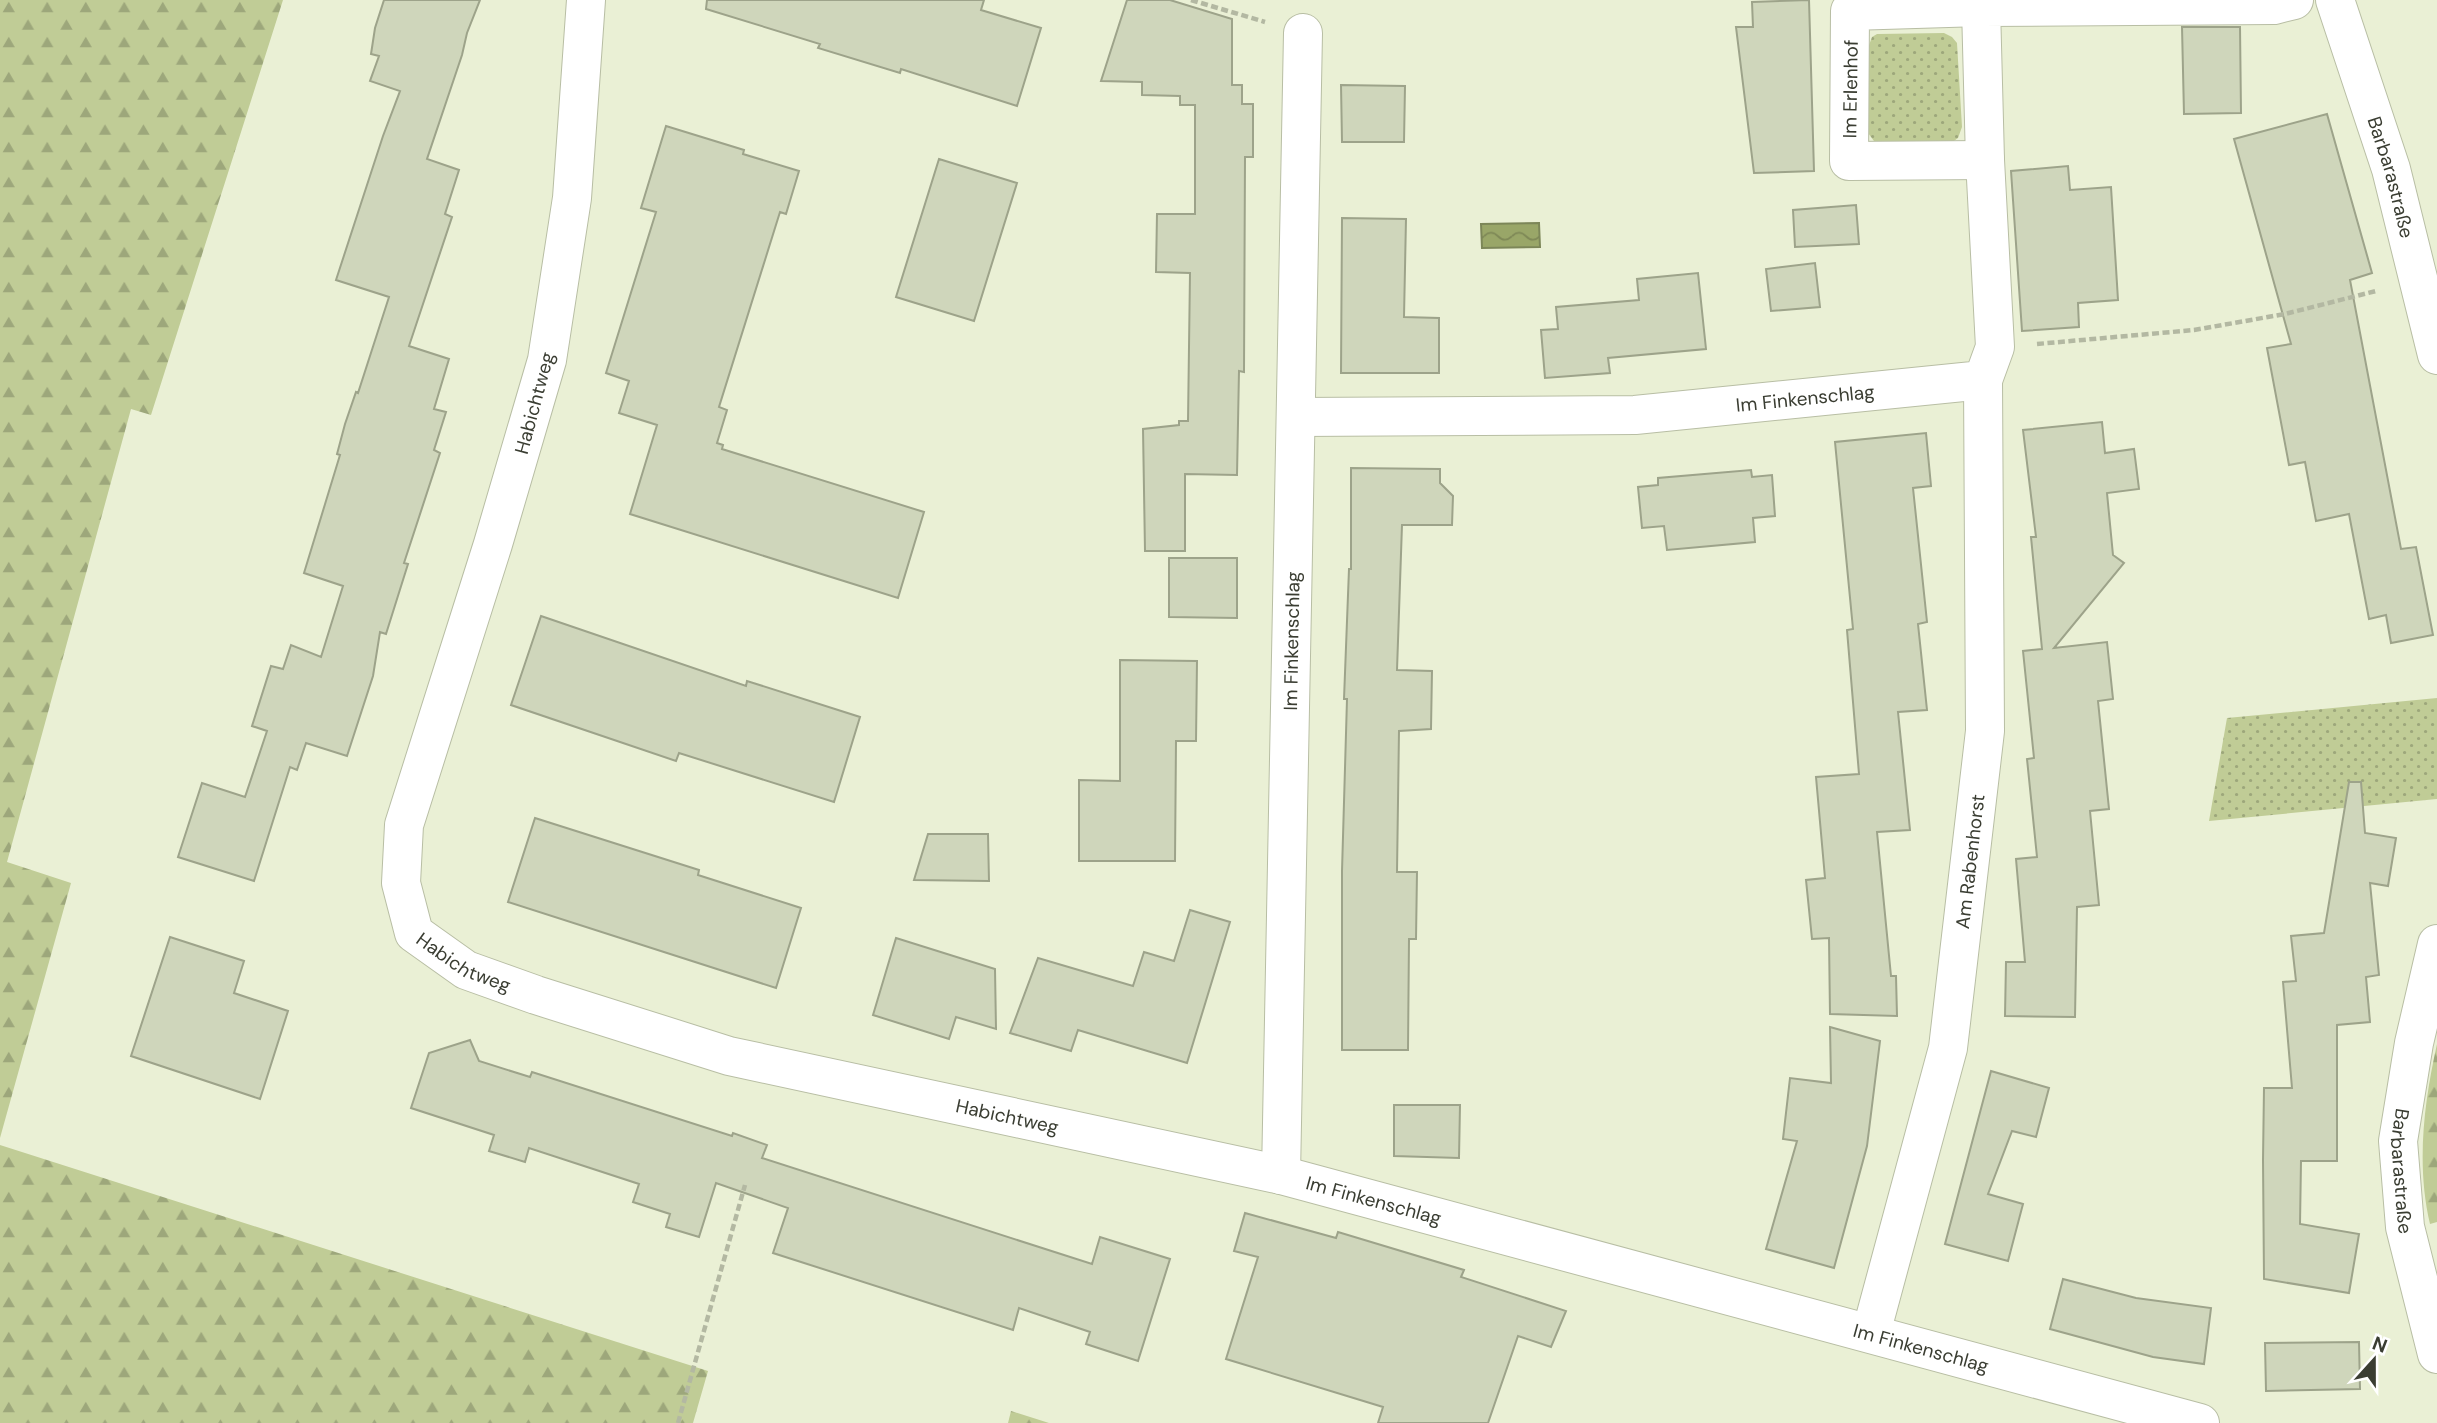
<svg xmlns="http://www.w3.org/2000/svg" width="2437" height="1423" viewBox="0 0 2437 1423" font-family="'DM Sans',sans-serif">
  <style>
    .grass { fill: url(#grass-dots) }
    .forest { fill: url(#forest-firs) }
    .water { fill: url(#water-waves); stroke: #7c8658; stroke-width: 2 }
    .building { fill: #cfd6bb; stroke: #9da38a; stroke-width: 2 }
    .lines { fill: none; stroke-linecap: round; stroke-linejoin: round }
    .street-casing { stroke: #b8bea4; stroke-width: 40 }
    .path { stroke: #b3b8a2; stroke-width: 4.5; stroke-dasharray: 7 3.5; stroke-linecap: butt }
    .street { stroke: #fff; stroke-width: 38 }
    .labels { text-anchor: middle; stroke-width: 6; stroke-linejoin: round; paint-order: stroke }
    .street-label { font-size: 19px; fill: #3a3d32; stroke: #fff }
  </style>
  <defs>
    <pattern id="grass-dots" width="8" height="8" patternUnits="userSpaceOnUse" patternTransform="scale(1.75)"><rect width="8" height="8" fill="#c0cc96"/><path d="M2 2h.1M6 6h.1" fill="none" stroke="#9da77b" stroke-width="1.8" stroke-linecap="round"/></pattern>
    <pattern id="forest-firs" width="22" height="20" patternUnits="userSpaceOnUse" patternTransform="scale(1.75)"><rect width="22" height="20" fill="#c0cc96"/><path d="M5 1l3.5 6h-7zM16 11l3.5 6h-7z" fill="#9da77b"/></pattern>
    <pattern id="water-waves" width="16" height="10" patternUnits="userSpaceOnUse" patternTransform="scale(1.75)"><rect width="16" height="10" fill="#99a668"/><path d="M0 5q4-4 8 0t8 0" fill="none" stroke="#7e8856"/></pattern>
  </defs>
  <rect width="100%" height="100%" fill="#eaf0d5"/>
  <path class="grass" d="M1944 33 1952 37 1957 43 1962 127 1958 138 1951 143 1881 144 1874 141 1868 133V48L1872 37 1877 34Z
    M2437 698V799L2209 821 2227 718Z"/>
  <path class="forest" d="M0 0H283L151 415 131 409 7 862 71 883 0 1138Z
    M2437 1044V1222L2430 1224C2416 1165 2424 1102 2437 1044Z
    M0 1145 708 1371 693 1423H0Z
    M1011 1411 1049 1423H1008Z"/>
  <path class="water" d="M1539 223 1540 247 1482 248 1481 224Z"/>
  <path class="building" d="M384 0H480L467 33 462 55 427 159 459 170 445 214 452 217 409 346 449 359 434 409 446 412 434 450 440 453 404 563 408 564 386 634 380 632 373 676 347 756 306 743 297 770 290 767 254 881 178 857 202 783 245 797 267 731 252 726 271 666 283 669 291 645 321 657 343 586 304 573 340 455 337 454 345 424 356 392 358 393 389 297 336 280 383 136 400 91 370 81 379 56 371 54 375 28Z
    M707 0H984L981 10 1041 28 1017 106 901 69 900 73 818 48 820 44 706 9Z
    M1127 0H1170L1232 19V85H1242V104H1253V157H1245L1244 372 1239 371 1237 475 1185 474V551H1145L1143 429 1179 425V421H1188L1190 273 1156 272 1157 214H1195V105H1180V96L1142 95V82L1101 81Z
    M1809 0 1814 171 1754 173 1736 27H1753L1752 2Z
    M2182 27H2240L2241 113 2184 114Z
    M1341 85 1405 86 1404 142H1342Z
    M2327 114 2372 273 2350 280 2401 549 2416 547 2433 635 2391 643 2386 615 2369 619 2349 514 2316 521 2305 462 2289 465 2267 348 2291 344 2234 139Z
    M666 126 744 150 743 154 799 171 786 214 780 212 719 407 727 410 717 443 723 445 722 449 924 512 898 598 630 514 657 425 619 413 629 381 606 373 656 212 641 208Z
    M939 159 1017 183 974 321 896 297Z
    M2068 166 2070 190 2111 187 2118 300 2078 303 2079 327 2022 331 2011 171Z
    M1856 205 1859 244 1795 247 1793 210Z
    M1342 218 1406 219 1404 317 1439 318V373H1341Z
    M1815 263 1820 307 1771 311 1766 269Z
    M1698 273 1706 349 1608 358 1610 373 1545 378 1541 330 1558 329 1556 307 1639 300 1637 279Z
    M2102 422 2105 453 2134 449 2139 489 2107 493 2113 555 2124 563 2054 648 2107 642 2113 699 2098 701 2109 809 2090 811 2099 905 2077 907 2075 1017 2005 1016 2006 962H2025L2016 859 2037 857 2027 759 2034 758 2023 651 2042 649 2031 537H2036L2023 430Z
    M1926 433 1931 486 1913 488 1927 622 1918 624 1927 710 1898 712 1910 830 1877 832 1891 976H1896L1897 1016 1830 1014 1829 938 1812 939 1806 880 1825 878 1816 777 1859 774 1847 630 1853 629 1835 442Z
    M1351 468 1440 469V483L1453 496 1452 525H1402L1397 670 1432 671 1431 729 1399 731 1397 872H1417L1416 939H1409L1408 1050H1342V871L1347 699H1344L1349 569H1351Z
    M1751 470 1752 477 1772 475 1775 516 1753 518 1755 542 1667 550 1664 526 1642 528 1638 487 1658 485V478Z
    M1169 558H1237V618L1169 617Z
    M541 616 746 686 747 681 860 717 834 802 679 753 676 761 511 705Z
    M1120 660 1197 661 1196 741H1176L1175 861H1079V780L1120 781Z
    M2349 782H2361L2365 833 2396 838 2388 886 2370 883 2379 975 2366 977 2370 1022 2337 1025V1161H2301L2300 1224 2359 1234 2349 1293 2264 1279 2263 1160 2264 1088H2292L2283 982 2296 981 2291 936 2324 933Z
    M535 818 699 870 698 875 801 908 776 988 508 902Z
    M928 834H988L989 881 914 880Z
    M1190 910 1230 922 1187 1063 1078 1030 1071 1051 1010 1033 1038 958 1133 986 1144 952 1174 961Z
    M170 937 244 961 234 993 288 1011 260 1099 131 1056Z
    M896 938 995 969 996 1029 956 1017 949 1039 873 1015Z
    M1830 1027 1880 1041 1867 1146 1834 1268 1766 1249 1797 1141 1783 1139 1790 1078 1831 1083Z
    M470 1040 479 1061 530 1077 532 1072 732 1136 733 1133 767 1145 762 1158 1092 1264 1100 1237 1170 1259 1138 1361 1086 1344 1090 1332 1019 1308 1013 1330 773 1253 788 1208 716 1183 699 1237 666 1227 670 1214 633 1202 639 1184 529 1148 525 1162 489 1151 494 1135 411 1108 429 1053Z
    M1991 1071 2049 1088 2036 1137 2012 1131 1988 1194 2023 1204 2008 1261 1945 1244Z
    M1394 1105H1460L1459 1158 1394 1156Z
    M1245 1213 1336 1238 1338 1232 1464 1270 1461 1277 1566 1311 1551 1347 1518 1336 1488 1423H1378L1383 1407 1226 1359 1258 1257 1234 1251Z
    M2063 1279 2136 1298 2211 1308 2204 1364 2153 1357 2050 1329Z
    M2359 1342 2360 1389 2266 1391 2265 1343Z"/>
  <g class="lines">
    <defs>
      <g id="street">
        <path id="s1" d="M586 0 572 198 547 360 493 544 404 825 401 883 414 933 466 970 536 995 729 1056 1281 1175 2200 1423"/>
        <path id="s2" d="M2335 0 2391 169 2437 355"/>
        <path d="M1981 7 1850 11 1849 161 1985 160"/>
        <path id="s3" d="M1297 417 1635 415 1983 380 1995 347 1985 160 1981 7 2274 5 2294 0"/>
        <path id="s4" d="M2437 944 2414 1043 2398 1141 2405 1227 2437 1354"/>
        <path id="s5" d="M1281 1175 1303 33"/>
        <path id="s6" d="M1871 1333 1948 1048 1985 731 1983 380"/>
      </g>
    </defs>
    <use href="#street" class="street-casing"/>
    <path class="path" d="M1191 0 1265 22
      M2037 344 2194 330 2285 314 2376 291
      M678 1423 745 1185"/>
    <use href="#street" class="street"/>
  </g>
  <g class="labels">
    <g class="street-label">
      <text transform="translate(1850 89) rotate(-89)" y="7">Im Erlenhof</text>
      <text dy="7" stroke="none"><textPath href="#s2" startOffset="186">Barbarastraße</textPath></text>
      <text dy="7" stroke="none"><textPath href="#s3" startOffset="509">Im Finkenschlag</textPath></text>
      <text transform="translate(534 403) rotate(-75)" y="7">Habichtweg</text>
      <text dy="7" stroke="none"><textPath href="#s5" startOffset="534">Im Finkenschlag</textPath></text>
      <text dy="7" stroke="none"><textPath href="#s6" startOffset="483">Am Rabenhorst</textPath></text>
      <text dy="7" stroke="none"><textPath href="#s1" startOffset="1017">Habichtweg</textPath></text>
      <text dy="7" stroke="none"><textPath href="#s1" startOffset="1584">Habichtweg</textPath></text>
      <text dy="7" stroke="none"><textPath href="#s4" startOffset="231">Barbarastraße</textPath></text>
      <text dy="7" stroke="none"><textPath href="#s1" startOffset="1960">Im Finkenschlag</textPath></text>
      <text dy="7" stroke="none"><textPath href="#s1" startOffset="2527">Im Finkenschlag</textPath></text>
    </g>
  </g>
  <g transform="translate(2374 1360) rotate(21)" stroke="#ffffff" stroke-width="5" paint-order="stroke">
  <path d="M0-5L12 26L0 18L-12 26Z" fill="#3a3d32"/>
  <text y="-10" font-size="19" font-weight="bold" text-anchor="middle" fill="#3a3d32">N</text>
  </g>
</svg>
